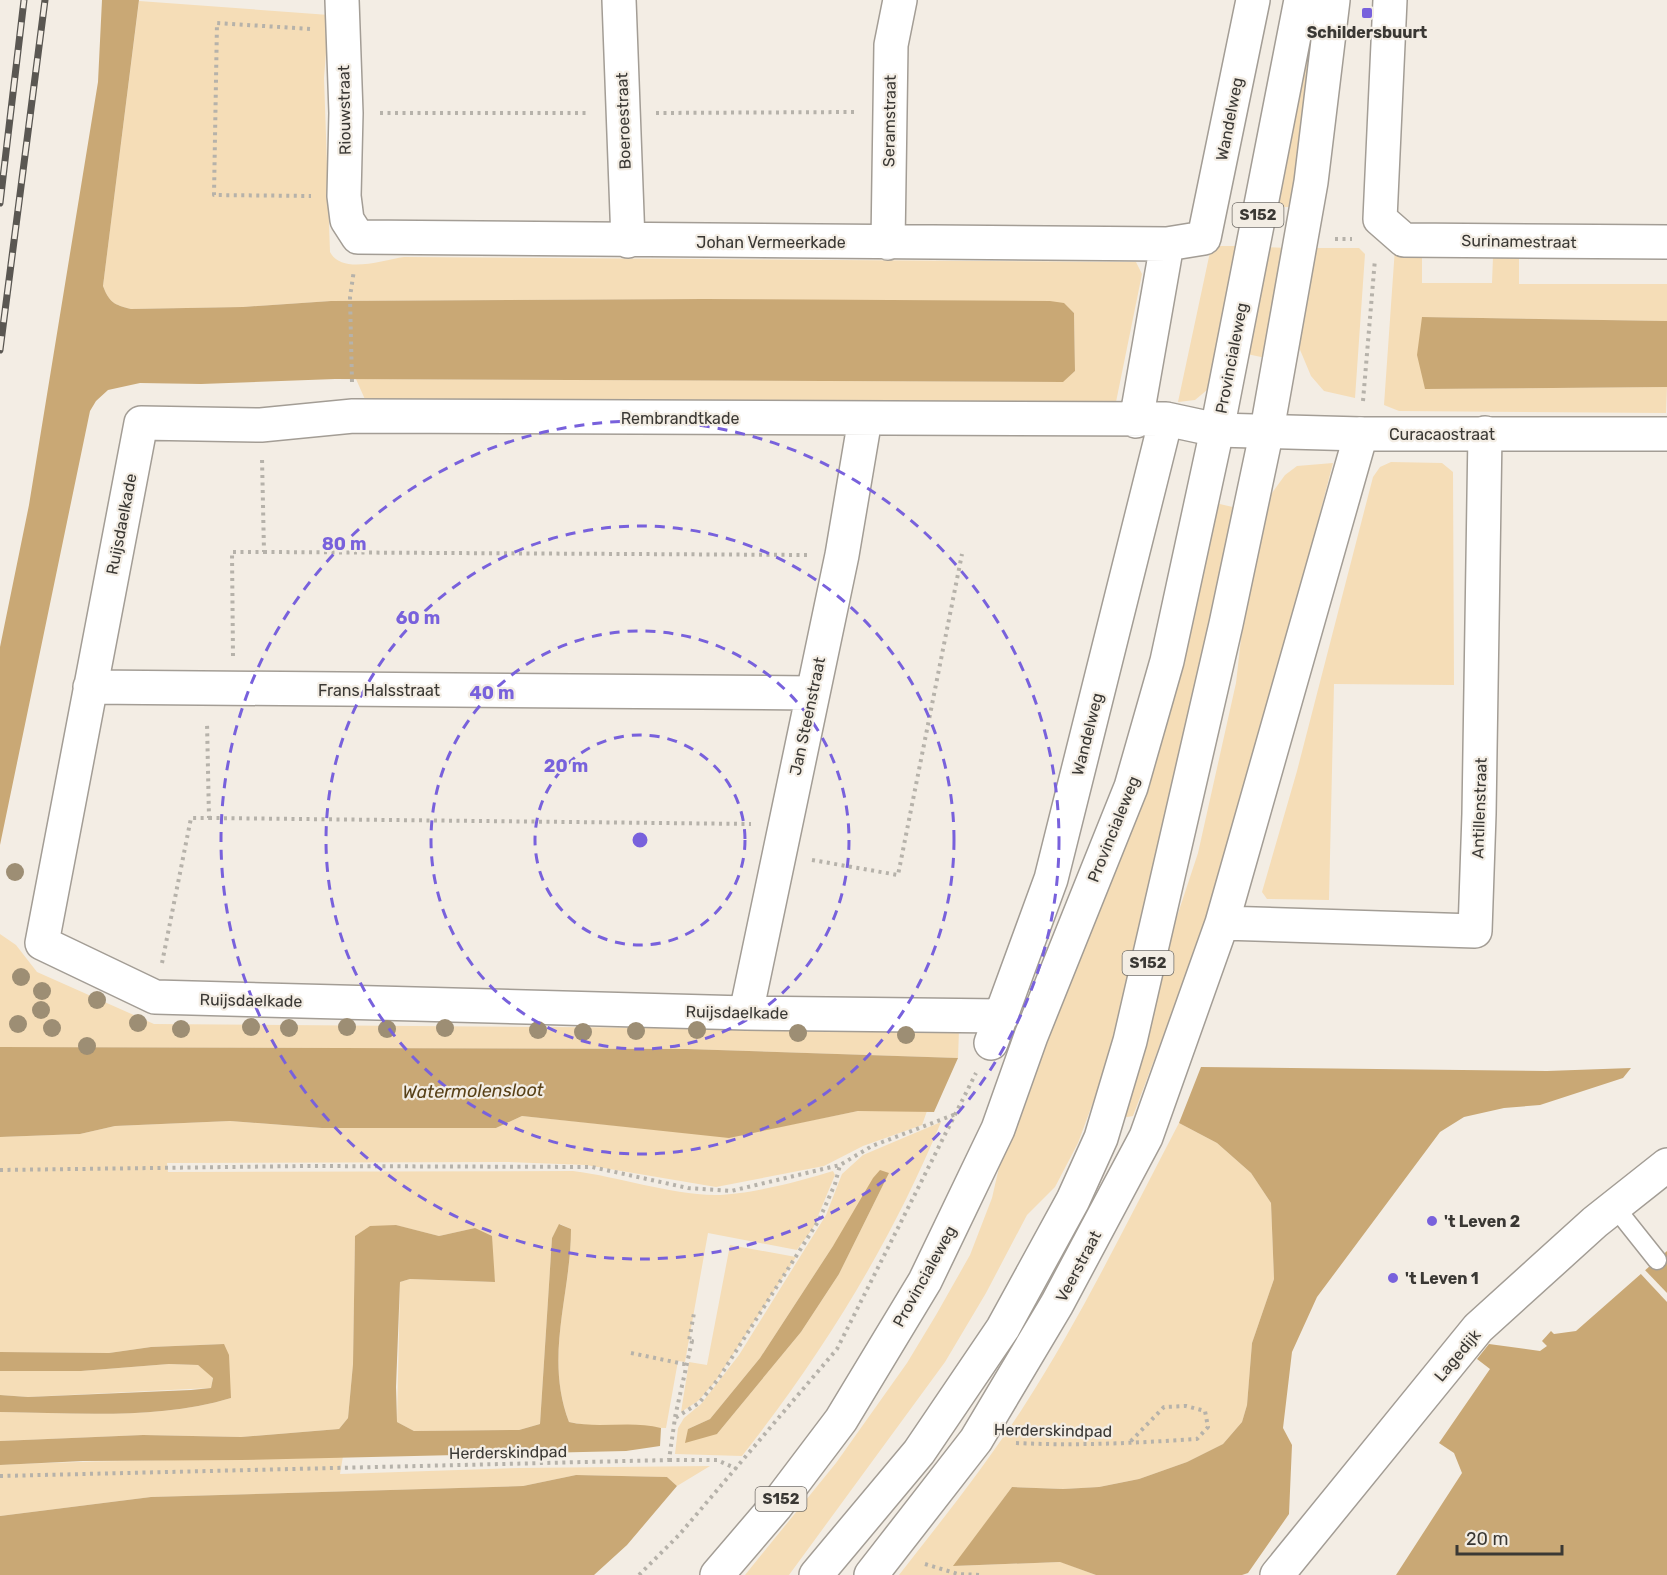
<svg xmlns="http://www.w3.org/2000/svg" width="1667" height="1575" viewBox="0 0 1667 1575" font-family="Rubik,sans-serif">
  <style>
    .green { fill: #f5ddb7; fill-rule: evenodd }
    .water { fill: #c9a875 }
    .pier { fill: #f3ede4 }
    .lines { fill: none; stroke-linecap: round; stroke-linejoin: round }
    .lane-casing { stroke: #a39d95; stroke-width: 21 }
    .street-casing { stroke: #a39d95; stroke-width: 36 }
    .secondary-casing { stroke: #a39d95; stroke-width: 36 }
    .primary-casing { stroke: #a39d95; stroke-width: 36 }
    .path { stroke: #b6b2aa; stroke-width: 4; stroke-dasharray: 3 4.5; stroke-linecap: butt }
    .lane { stroke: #fff; stroke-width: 18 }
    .street { stroke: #fff; stroke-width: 33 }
    .secondary { stroke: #fff; stroke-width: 33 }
    .primary { stroke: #fff; stroke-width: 33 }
    .rail-casing { stroke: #5a5752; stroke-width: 7 }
    .rail { stroke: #f3ede4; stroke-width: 4.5; stroke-dasharray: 14; stroke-linecap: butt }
    .tree { fill: #9d8e74 }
    .ring { fill: none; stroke: #7861dc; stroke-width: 3; stroke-dasharray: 10 8 }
    .poi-dot { fill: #7861dc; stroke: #f3ede4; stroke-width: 2 }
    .labels { text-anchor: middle; stroke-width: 4.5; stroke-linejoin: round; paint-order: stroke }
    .shield { fill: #f3ede4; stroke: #726e69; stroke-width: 1.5 }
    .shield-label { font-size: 15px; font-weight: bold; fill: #3a3834 }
    .poi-label { font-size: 16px; font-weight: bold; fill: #3a3834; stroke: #f3ede4; text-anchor: start }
    .street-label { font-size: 16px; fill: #3a3834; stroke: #f3ede4 }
    .water-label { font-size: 18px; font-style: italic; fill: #584118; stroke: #f3ede4 }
    .centre { fill: #7861dc; stroke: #f3ede4; stroke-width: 3 }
    .ring-label { font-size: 18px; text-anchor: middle; font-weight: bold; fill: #7861dc; stroke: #f3ede4; stroke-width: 4.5; stroke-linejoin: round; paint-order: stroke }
  </style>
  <rect width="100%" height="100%" fill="#f3ede4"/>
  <path class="green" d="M139 1 329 15 324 78 330 252C342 275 382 260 404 257L1136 262 1142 274 1116 402 367 404 356 379 1062 382 1075 371 1074 313 1063 303 704 299 331 301 243 307 131 309C114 305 109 302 103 286Z
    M1317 1 1295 207H1269Z
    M1217 246H1239L1213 385 1195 400 1178 402 1210 252Z
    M1261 247 1288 248 1266 358 1242 353Z
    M1310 248H1359L1365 254 1355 398 1324 391 1311 376 1298 345Z
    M1395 248H1422V283H1492L1493 257 1519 258V284H1667V321L1422 317 1426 389 1667 387 1666 413 1399 411 1384 405Z
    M1391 462 1442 463 1453 472 1454 685 1334 684 1329 900 1267 899 1262 892 1297 771 1373 477 1380 467Z
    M1333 463 1239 825 1207 920 1133 1116 1116 1119 1156 980 1198 853 1236 683 1244 612 1269 497 1285 475 1297 466Z
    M1211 502 1237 508 1127 986 1105 1070 1078 1143 1055 1187 1027 1215 986 1293 945 1362 789 1575H745L836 1463 907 1363 936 1315 970 1255 992 1198 1009 1124Z
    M0 934 16 945 37 972 154 1024 959 1030 958 1058 687 1049 0 1047Z
    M858 1111H927L922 1125 863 1146 824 1166 716 1187 586 1165 507 1162 167 1163 168 1172 573 1171C620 1177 668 1194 715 1195 748 1195 801 1181 833 1171L835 1175 813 1228 797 1250 708 1233 685 1362 678 1361 666 1428 592 1426 569 1422C544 1355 571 1296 571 1229L560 1224 552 1238 540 1424 519 1430 414 1431 397 1422 400 1282 410 1279 495 1282 493 1268 475 1228 439 1236 395 1225 355 1237 353 1364 348 1418 339 1429 241 1437 143 1435 0 1441V1412C76 1413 158 1420 231 1398L223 1344 151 1347 109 1353 0 1352V1137L80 1134 115 1126 230 1121 322 1128H496L522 1116 729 1137Z
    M941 1122C891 1243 823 1353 742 1456L675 1454 678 1428 684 1418 701 1404 739 1355 826 1215 842 1174 863 1155ZM889 1173 839 1274 801 1332 717 1434 688 1429 710 1419 760 1358 833 1246Z
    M1179 1123 1217 1143 1251 1173 1271 1203 1274 1279 1252 1343 1247 1405 1242 1422 1223 1444 1187 1462 1139 1479 1099 1487 1063 1489 1012 1487 954 1566 1061 1562 1096 1575H899C942 1520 986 1465 1024 1406 1082 1316 1129 1218 1179 1123Z
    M730 1245 796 1257 715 1382 698 1401 681 1412 689 1362 707 1365Z
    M169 1364 198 1365 213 1377 211 1388 28 1397 0 1395V1371H81Z
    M343 1456 340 1474 518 1468 710 1466 677 1486 667 1477 576 1475 523 1486 151 1497 0 1516V1465C114 1459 228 1461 343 1456Z"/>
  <path class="water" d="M102 0H139L103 286C109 302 114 305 131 309L243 307 331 301 704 299 1050 301 1064 303 1074 313 1075 371 1063 382 335 379 201 384 140 383 108 390 96 401 90 411 0 845V647L29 505 98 82Z
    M1422 317 1667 321V387L1425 389 1417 355Z
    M0 1047 687 1049 958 1058 934 1112 858 1111 729 1138 522 1116 496 1128H322L230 1121 115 1126 80 1134 0 1137Z
    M1201 1067 1547 1071 1631 1068 1623 1078 1540 1105 1504 1108 1464 1117 1440 1132 1317 1297 1292 1352 1283 1428 1292 1445 1289 1514 1248 1573 1242 1575H1096L1060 1562 953 1566 1012 1487 1063 1489 1099 1487 1139 1479 1187 1462 1223 1444 1242 1422 1247 1405 1252 1343 1274 1279 1271 1203 1251 1173 1217 1143 1179 1123Z
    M880 1170 889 1173 839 1274 801 1332 717 1434 685 1443 688 1429 710 1419 760 1358 833 1246 873 1178Z
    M559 1224 571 1229C571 1295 544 1356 569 1422 599 1429 631 1420 661 1428L660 1446 626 1451 241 1460 83 1461 0 1465V1441L143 1435 241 1437 339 1429 348 1418 353 1364 355 1236 370 1226 396 1225 439 1236 475 1228 492 1236 495 1282 410 1279 400 1282 396 1387 397 1422 414 1431 519 1430 540 1424 552 1238Z
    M1667 1251V1575H1396L1462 1473 1454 1453 1439 1443 1490 1369 1477 1359 1489 1344 1540 1351 1547 1346 1542 1341 1551 1331 1554 1334 1576 1331Z
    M224 1344 229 1355 231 1398C158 1420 76 1413 0 1412V1395L28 1397 191 1390 211 1388 213 1378 198 1365 169 1364 81 1371H0V1352L109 1353 151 1347Z
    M576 1475 667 1477 677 1486 627 1545 594 1575H0V1516L151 1497 523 1486Z"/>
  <path class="pier" d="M1643 1268 1667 1293V1302L1639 1272Z"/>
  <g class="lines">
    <defs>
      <path id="lane" d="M1614 1206 1657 1260"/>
      <path id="street" d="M342 0 346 113 344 196 347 220 358 237 1167 244 1204 238 1253 0
        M619 0 628 241
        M1390 0 1380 219 1404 240 1667 242
        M888 243 891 45 900 0
        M1136 421 1167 244
        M90 687 812 693
        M1222 923 1475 931 1479 814 1485 433
        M746 1013 842 555 865 419
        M1002 1016 746 1013 155 997 42 943 141 423 261 425 353 416 1166 419 1217 430
        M991 1043 1051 879 1166 419
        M871 1575 976 1440 1057 1304 1146 1137 1222 923 1361 434"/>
      <path id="secondary" d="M1217 430 1361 434H1667
        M1277 1575 1478 1328 1595 1222 1667 1165"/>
      <path id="primary" d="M717 1575 776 1506 841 1420 925 1281 998 1129 1031 1036 1131 787 1167 661 1217 430 1301 0
        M816 1575 919 1452 1003 1328 1073 1200 1101 1138 1130 1041 1226 624 1267 430 1311 182 1333 0"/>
    </defs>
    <use href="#lane" class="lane-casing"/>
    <use href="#street" class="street-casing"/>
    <use href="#secondary" class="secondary-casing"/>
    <use href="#primary" class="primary-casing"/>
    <path class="path" d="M310 29 217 23 214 195 311 196
      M380 113H588
      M656 113 855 112
      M1335 239H1352
      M352 382 350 297 354 270
      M1363 401 1375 259
      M264 552 809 555
      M233 656 232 552H264L262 458
      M209 818 751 824
      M812 860 898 875 962 554
      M162 963 191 818H209L207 722
      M0 1170 305 1166 592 1167 688 1188 731 1191 840 1165 872 1146 956 1114
      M631 1353 684 1364 685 1359
      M675 1417 692 1341H689L694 1313
      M1016 1443C1077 1446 1136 1443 1197 1439L1208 1427 1205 1411 1186 1406 1164 1407 1129 1443
      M669 1460H717L737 1469
      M0 1476 669 1460 675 1418 699 1403 719 1378 819 1220 835 1184 840 1165
      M925 1564 958 1574 982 1575
      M639 1575 679 1535 837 1349 976 1073"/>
    <use href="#lane" class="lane"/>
    <use href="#street" class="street"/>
    <use href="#secondary" class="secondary"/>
    <use href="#primary" class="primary"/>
    <defs>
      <path id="rail" d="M0 203 24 0
        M0 350 45 0"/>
    </defs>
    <use href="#rail" class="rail-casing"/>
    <use href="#rail" class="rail"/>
  </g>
  <g class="tree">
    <circle cx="15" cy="872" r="9"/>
    <circle cx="21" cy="977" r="9"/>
    <circle cx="42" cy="991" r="9"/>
    <circle cx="97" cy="1000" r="9"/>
    <circle cx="41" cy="1010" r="9"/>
    <circle cx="138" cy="1023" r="9"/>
    <circle cx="18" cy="1024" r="9"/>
    <circle cx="251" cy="1027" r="9"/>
    <circle cx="347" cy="1027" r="9"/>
    <circle cx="52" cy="1028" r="9"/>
    <circle cx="289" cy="1028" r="9"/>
    <circle cx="445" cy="1028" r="9"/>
    <circle cx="181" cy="1029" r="9"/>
    <circle cx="387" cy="1029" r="9"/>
    <circle cx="538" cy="1030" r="9"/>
    <circle cx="697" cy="1030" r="9"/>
    <circle cx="636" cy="1031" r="9"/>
    <circle cx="583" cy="1032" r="9"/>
    <circle cx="798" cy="1033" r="9"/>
    <circle cx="906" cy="1035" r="9"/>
    <circle cx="87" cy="1046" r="9"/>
  </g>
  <g class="ring">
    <circle cx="640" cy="840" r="105"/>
    <circle cx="640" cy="840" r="209"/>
    <circle cx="640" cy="840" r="314"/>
    <circle cx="640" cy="840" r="419"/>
  </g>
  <g class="poi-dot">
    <rect x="1361" y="7" width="12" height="12" rx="3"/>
    <circle cx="1432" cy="1221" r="6"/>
    <circle cx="1393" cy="1278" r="6"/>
  </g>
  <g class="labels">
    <g class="shield">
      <rect x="1232.5" y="203" width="51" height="24" rx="4.5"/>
      <rect x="1122.5" y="951" width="51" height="24" rx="4.5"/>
      <rect x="755.5" y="1487" width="51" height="24" rx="4.5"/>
    </g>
    <g class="shield-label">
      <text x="1258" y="220">S152</text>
      <text x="1148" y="968">S152</text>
      <text x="781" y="1504">S152</text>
    </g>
    <g class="poi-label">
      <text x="1367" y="38" text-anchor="middle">Schildersbuurt</text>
      <text x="1444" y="1227">'t Leven 2</text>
      <text x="1405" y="1284">'t Leven 1</text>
    </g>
    <g class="street-label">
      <text transform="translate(344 110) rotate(-91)" y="6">Riouwstraat</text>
      <text transform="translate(1229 119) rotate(-79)" y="6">Wandelweg</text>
      <text transform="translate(623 121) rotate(-92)" y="6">Boeroestraat</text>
      <text transform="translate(889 121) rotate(-89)" y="6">Seramstraat</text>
      <text transform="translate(1519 241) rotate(1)" y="6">Surinamestraat</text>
      <text x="771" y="248">Johan Vermeerkade</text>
      <text transform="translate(1231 358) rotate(-79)" y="6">Provincialeweg</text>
      <text x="680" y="424">Rembrandtkade</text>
      <text x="1442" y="440">Curacaostraat</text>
      <text transform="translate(121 524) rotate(-79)" y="6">Ruijsdaelkade</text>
      <text x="379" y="696">Frans Halsstraat</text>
      <text transform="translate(807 716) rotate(-78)" y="6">Jan Steenstraat</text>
      <text transform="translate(1087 734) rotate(-76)" y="6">Wandelweg</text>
      <text transform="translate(1479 808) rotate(-88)" y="6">Antillenstraat</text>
      <text transform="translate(1113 829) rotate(-68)" y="6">Provincialeweg</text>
      <text transform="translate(251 1000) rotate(1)" y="6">Ruijsdaelkade</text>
      <text transform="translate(737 1012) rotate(1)" y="6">Ruijsdaelkade</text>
      <text transform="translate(1078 1266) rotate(-62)" y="6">Veerstraat</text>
      <text transform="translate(924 1276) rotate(-61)" y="6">Provincialeweg</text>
      <text transform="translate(1457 1355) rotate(-50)" y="6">Lagedijk</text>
      <text transform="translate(1053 1430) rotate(1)" y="6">Herderskindpad</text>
      <text transform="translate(508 1452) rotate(-1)" y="6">Herderskindpad</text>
    </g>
    <g class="water-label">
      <text transform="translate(473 1091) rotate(-1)" y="6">Watermolensloot</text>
    </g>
  </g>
  <circle cx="640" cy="840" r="9" class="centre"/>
  <g class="ring-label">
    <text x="344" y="550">80 m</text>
    <text x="418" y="624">60 m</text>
    <text x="492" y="699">40 m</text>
    <text x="566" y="772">20 m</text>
  </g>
  <path d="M1457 1545v9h105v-9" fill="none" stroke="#3a3834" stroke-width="3"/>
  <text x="1466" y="1545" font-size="18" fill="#3a3834" stroke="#f3ede4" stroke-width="4.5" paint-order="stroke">20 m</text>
</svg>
